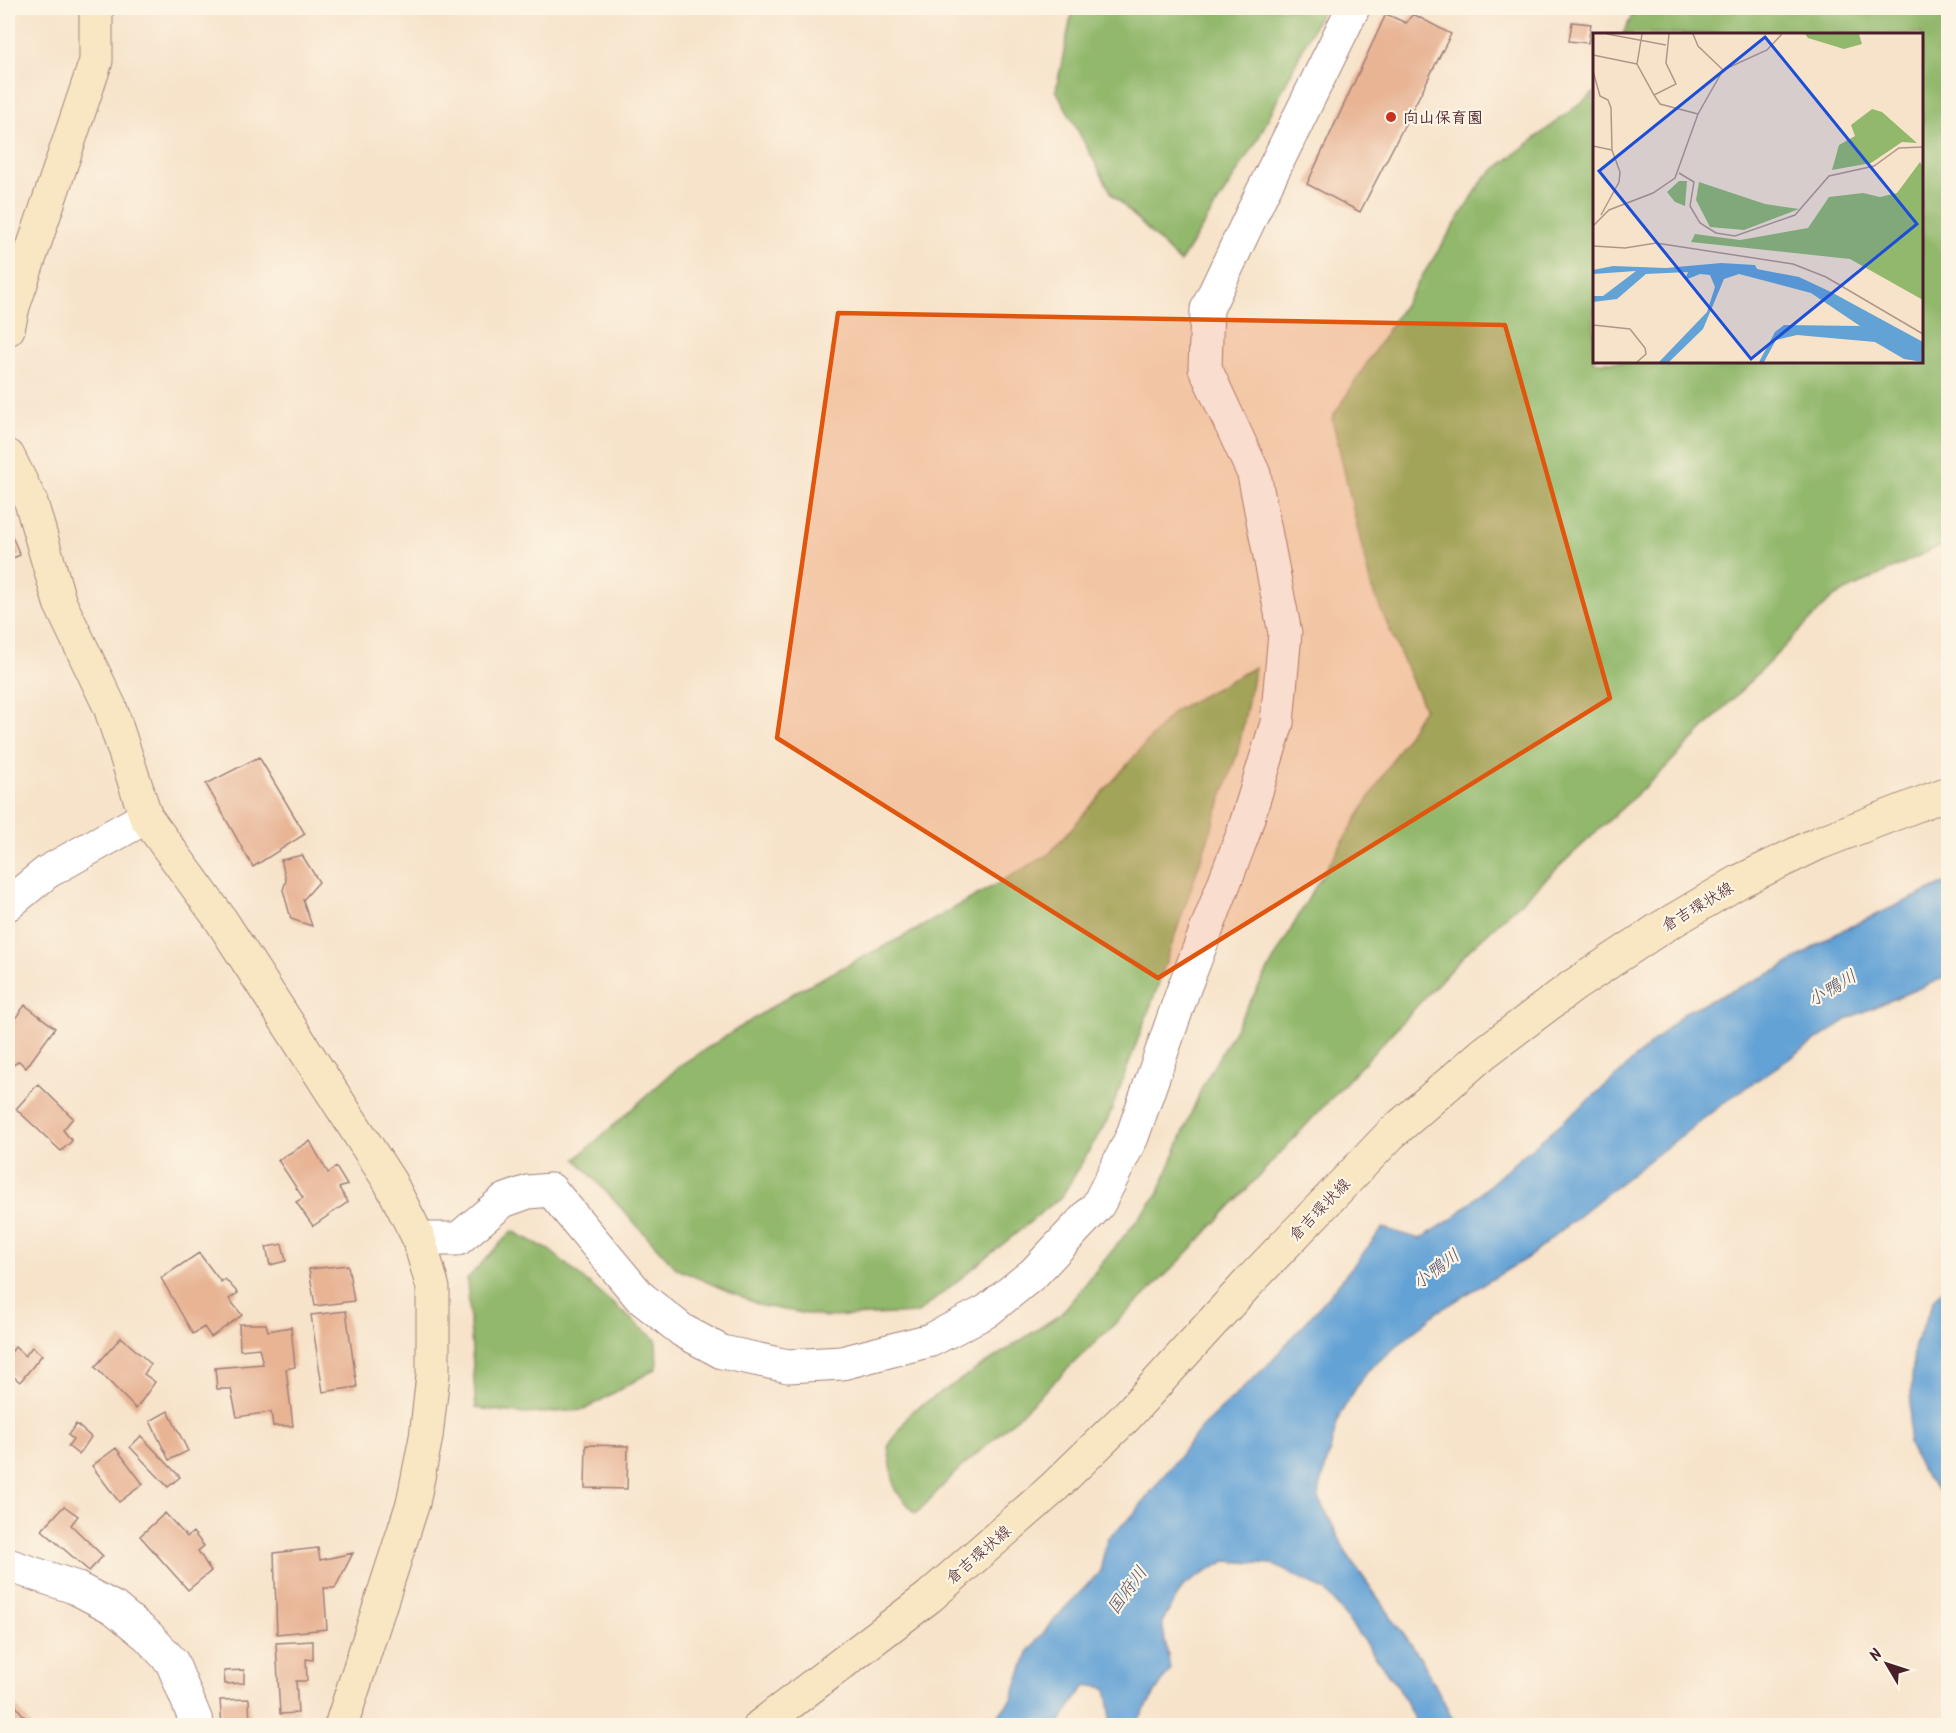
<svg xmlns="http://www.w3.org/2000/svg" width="1956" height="1733" viewBox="0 0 1956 1733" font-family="Kalam,'Klee One',sans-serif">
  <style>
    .forest { fill: #92b86c; stroke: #6e6c4c; stroke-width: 1.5 }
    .water { fill: #63a2d5; stroke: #566080; stroke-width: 1.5 }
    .building { fill: #e8b494 }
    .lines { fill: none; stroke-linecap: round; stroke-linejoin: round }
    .street-casing { stroke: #a0817a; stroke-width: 35 }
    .secondary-casing { stroke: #a0817a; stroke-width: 35 }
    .street { stroke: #fff; stroke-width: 33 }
    .secondary { stroke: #f9e7c3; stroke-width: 33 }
    .marked { fill: #e0560e; fill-opacity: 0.2; stroke: #e0560e; stroke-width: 4.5; stroke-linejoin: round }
    .poi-dot { fill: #c8321e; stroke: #fcf5e5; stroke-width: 2 }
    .labels { text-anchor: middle; stroke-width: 4.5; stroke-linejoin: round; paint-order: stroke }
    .poi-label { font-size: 16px; font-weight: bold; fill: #4a1f2b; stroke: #fcf5e5; text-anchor: start }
    .street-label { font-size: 16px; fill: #4a1f2b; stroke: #fcf5e5 }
    .water-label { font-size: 18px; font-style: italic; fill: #54536f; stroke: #fcf5e5 }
    .inset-road { fill: none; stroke: #b2958a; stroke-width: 1.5 }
    .view { fill: #1d4ed8; fill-opacity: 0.15; stroke: #1d4ed8; stroke-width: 3 }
    .inset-edge { fill: none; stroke: #4a1f2b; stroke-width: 3 }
  </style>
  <rect width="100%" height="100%" fill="#fcf5e5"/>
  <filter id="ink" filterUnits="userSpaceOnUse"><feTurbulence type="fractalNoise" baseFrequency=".0167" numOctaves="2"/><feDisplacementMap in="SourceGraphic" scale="12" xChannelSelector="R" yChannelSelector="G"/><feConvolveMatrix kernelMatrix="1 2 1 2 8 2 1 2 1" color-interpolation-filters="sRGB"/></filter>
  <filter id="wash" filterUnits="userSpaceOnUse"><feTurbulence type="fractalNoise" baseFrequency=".008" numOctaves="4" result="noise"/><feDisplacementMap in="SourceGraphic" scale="24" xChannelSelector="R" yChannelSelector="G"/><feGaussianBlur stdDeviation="1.35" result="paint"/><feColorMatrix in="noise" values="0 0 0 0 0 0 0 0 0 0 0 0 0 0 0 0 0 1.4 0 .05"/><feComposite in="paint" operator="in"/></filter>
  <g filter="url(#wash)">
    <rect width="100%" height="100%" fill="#f7e3ca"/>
    <path class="forest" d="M1073 8H1323L1257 141 1180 262 1112 194 1056 90Z
      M1636 8H1948V542L1833 597 1663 770 1467 952 1177 1264 1008 1426 956 1472 916 1514 895 1490 888 1447 911 1412 1061 1314 1158 1194 1202 1087 1311 894 1424 708 1371 587 1332 418 1485 177 1594 93V362H1922V34H1623Z
      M1255 667 1238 751 1156 991 1108 1119 1062 1196 918 1313 825 1317 762 1306 677 1269 576 1159 682 1064 797 991 916 930 1049 854 1174 711Z
      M512 1231 549 1250 656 1340 657 1368 584 1410 525 1414 476 1408 467 1279Z"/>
    <path class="water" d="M1948 882V976L1851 1017 1729 1099 1607 1193 1529 1257 1437 1312 1365 1373 1339 1416 1318 1496 1347 1554 1423 1662 1456 1725H1417L1397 1685 1326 1591 1272 1564 1225 1561 1184 1585 1162 1622 1170 1669 1135 1725H1110V1710L1106 1688 1086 1685 1065 1714 1060 1725H991L1012 1698 1029 1650 1064 1609 1100 1572 1107 1539 1133 1515 1201 1428 1271 1362 1328 1297 1383 1228 1420 1239 1452 1219 1514 1163 1611 1081 1685 1012 1778 970 1836 933Z
      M1948 1282V1501L1922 1472 1908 1444 1914 1348 1934 1300Z"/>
    <g id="blocks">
      <path class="building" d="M1386 14 1406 23 1413 14 1451 34 1360 212 1307 184Z
        M1572 22 1591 24 1588 43 1569 41Z
        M8 527 20 555 8 560Z
        M259 757 305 834 253 867 206 784Z
        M302 855 319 882 303 900 312 926 291 919 283 890 286 880 281 860Z
        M25 1005 55 1028 26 1068 19 1061 10 1067 8 1064V1028Z
        M38 1084 73 1118 63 1130 72 1141 61 1151 16 1109Z
        M310 1141 328 1173 336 1167 347 1185 339 1188 348 1202 313 1226 296 1202 303 1198 278 1160Z
        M282 1244 286 1261 270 1265 266 1247Z
        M199 1253 221 1282 225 1279 238 1293 229 1299 242 1315 211 1337 204 1327 193 1334 161 1278Z
        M348 1265 354 1301 315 1306 309 1269Z
        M346 1311 357 1387 323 1392 311 1315Z
        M239 1324H266L268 1331 291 1327 295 1367 286 1369 293 1426H273L271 1412 237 1417 231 1389H217L215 1368 263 1364 259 1348 240 1350Z
        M121 1337 151 1364 144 1374 155 1382 136 1409 95 1367Z
        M15 1347 25 1356 32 1347 42 1355 20 1382 8 1372V1356Z
        M168 1411 188 1451 169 1460 150 1421Z
        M76 1424 91 1437 79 1455 68 1446 73 1439 68 1435Z
        M141 1436 180 1477 168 1487 130 1447Z
        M586 1445 628 1446 627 1489 585 1488Z
        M116 1448 143 1484 119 1502 92 1466Z
        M64 1506 78 1516 71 1525 103 1556 89 1571 42 1530Z
        M165 1513 187 1537 193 1532 204 1546 198 1551 211 1571 188 1590 140 1536Z
        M318 1548 320 1560 353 1553 335 1588H324L327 1629 277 1634 274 1553Z
        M313 1641V1660L306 1659 307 1681H296L298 1713 280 1714 276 1643Z
        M244 1670V1683L225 1684 224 1671Z
        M249 1699 250 1726H222L220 1700Z
        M11 1700 32 1726H8V1703Z"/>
    </g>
  </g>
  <g filter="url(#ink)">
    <use href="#blocks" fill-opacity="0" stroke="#a0817a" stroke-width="1.5"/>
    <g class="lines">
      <defs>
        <path id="street" d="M8 904 47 872 146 817
          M419 1239H458L503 1201 528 1192 551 1190 640 1297 683 1331 722 1352 788 1366 842 1363 931 1340 987 1311 1034 1273 1098 1205 1132 1137 1183 991 1243 834 1277 723 1285 633 1254 474 1205 368 1207 309 1260 197 1353 8
          M8 1565 74 1587 114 1608 148 1636 172 1662 198 1726"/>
        <path id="secondary" d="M8 329 13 307 96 61V8
          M8 456 31 502 60 603 110 707 146 817 221 920 390 1182 419 1239 433 1288V1375L426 1437 413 1503 341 1726
          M760 1726 929 1597 1051 1490 1125 1418 1249 1282 1391 1134 1484 1053 1573 986 1659 929 1740 881 1819 843 1948 793"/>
      </defs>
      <use href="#street" class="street-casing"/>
      <use href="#secondary" class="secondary-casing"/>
      <use href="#street" class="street"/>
      <use href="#secondary" class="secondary"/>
    </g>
  </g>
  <path class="marked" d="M838 313 1505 325 1610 698 1158 978 777 738Z"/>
  <circle class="poi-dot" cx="1391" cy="117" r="6"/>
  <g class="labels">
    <g class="poi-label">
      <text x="1403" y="123">向山保育園</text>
    </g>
    <g class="street-label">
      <text transform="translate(1697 906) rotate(-31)" y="6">倉吉環状線</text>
      <text transform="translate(1319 1209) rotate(-46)" y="6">倉吉環状線</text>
      <text transform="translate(978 1554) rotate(-41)" y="6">倉吉環状線</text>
    </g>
    <g class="water-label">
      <text transform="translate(1832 988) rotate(-31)" y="6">小鴨川</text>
      <text transform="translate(1436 1269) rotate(-37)" y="6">小鴨川</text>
      <text transform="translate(1127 1590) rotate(-54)" y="6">国府川</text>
    </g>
  </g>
  <g transform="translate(1593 33)">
    <rect width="330" height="330" fill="#f7e3ca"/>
    <path d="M212 1H266L269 11 251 16 215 5ZM279 76 289 79 324 110 309 109 278 130 239 137 246 112 262 103 258 92ZM327 129 330 134V267L257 226 98 209 102 201 147 207 215 195 236 164 270 160 287 164 304 160ZM86 148H94L92 173 82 169 74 159ZM106 149 172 171 206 176 151 197 117 194 103 167Z" fill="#92b86c"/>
    <path d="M128 230 162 232 164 236 206 244 238 259 330 309V329L311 326 282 309 204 302 183 307 171 329H166L182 299 191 292 267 293 218 260 146 241 131 246 110 296 76 329H66L114 279 122 254 117 242 107 241 92 247 95 239 53 241 24 266 0 269V263H10L43 238 0 241V237L20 233 73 235Z" fill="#63a2d5"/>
    <path class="inset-road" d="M14 1 73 12M49 1 44 31 61 62 67 71 105 81M100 1 105 13 130 37M0 22 44 31M0 38 7 63 15 67 18 75 19 117 27 139 26 149 8 182M61 62 83 51 73 30 76 1M0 113 19 117M86 140 101 149 97 173 107 190 123 200 142 203 202 182 236 143 281 133 306 115 330 114M0 193 16 177 60 160 82 145 105 81 130 37 174 17 189 1M0 213 32 215 63 210 200 231 233 244 330 301M0 292 37 296 52 315 53 321 44 329"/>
    <path class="view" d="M172 4 324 191 158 326 6 138Z"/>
    <rect width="330" height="330" class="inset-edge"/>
  </g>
  <rect width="1956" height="1733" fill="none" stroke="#fcf5e5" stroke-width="30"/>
  <g transform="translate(1887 1664) rotate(309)" stroke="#fcf5e5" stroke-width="4.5" paint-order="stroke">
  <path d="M0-4.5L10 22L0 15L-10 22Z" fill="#4a1f2b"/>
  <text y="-9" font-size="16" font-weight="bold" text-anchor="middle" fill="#4a1f2b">N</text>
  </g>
</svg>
